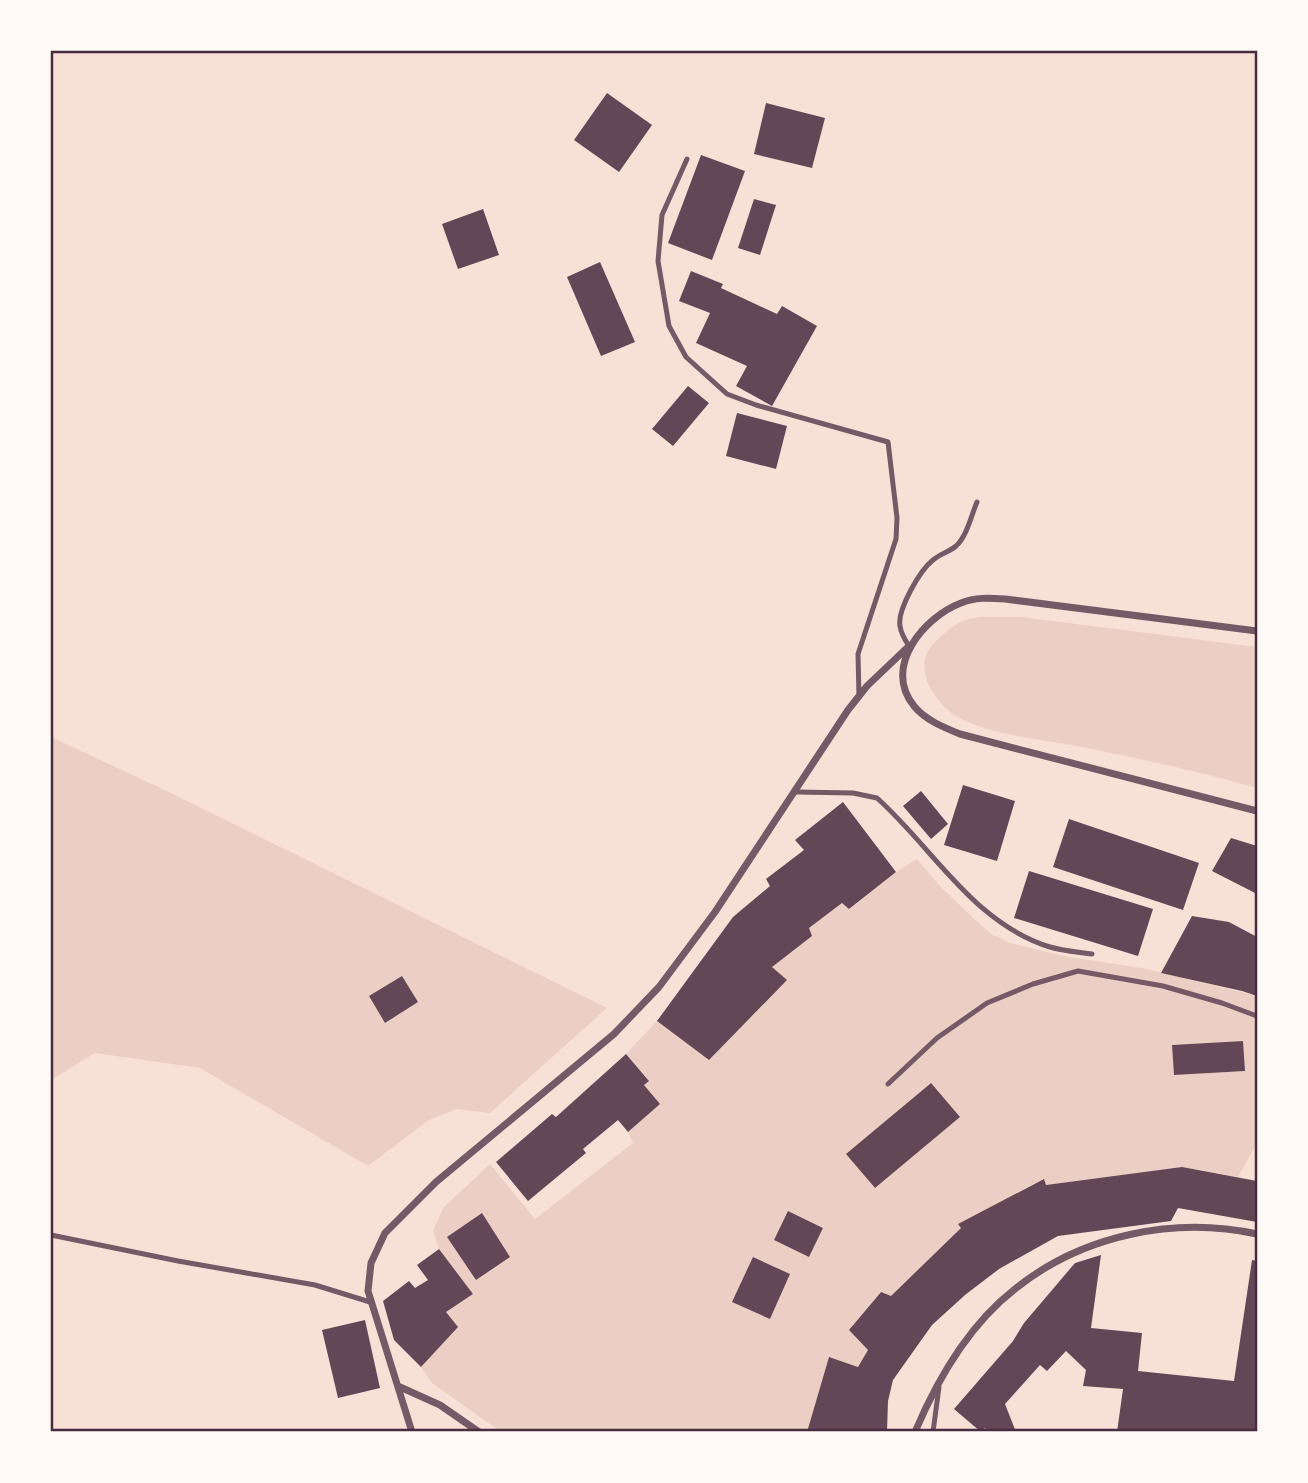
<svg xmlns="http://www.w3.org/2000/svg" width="1308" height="1483" viewBox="0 0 1308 1483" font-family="Merriweather,serif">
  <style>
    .green { fill: #ebcfc5; fill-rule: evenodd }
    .building { fill: #644757 }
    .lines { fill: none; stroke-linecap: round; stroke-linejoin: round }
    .service { stroke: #755966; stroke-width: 5 }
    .minor { stroke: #755966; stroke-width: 7 }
    .neatline { fill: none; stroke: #4a2c40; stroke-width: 2.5 }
  </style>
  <rect width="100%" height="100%" fill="#f7e1d7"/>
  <path class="green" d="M980 617H1021L1257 647V788C1198 771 1137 758 1076 746 1040 739 989 735 958 717 934 703 910 666 935 642 949 628 961 619 980 617Z
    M51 737 173 794 607 1008 490 1113 457 1109 429 1120 368 1166 200 1068 95 1053 51 1080Z
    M917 859 939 885 969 914 991 934 1010 943 1064 956 1147 969 1257 996V1143L1238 1177 1182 1167 1046 1185 1043 1179 959 1224 961 1228 891 1296 880 1292 849 1330 868 1350 858 1367 829 1357 807 1432H501L432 1383 421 1367 457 1327 446 1312 473 1294 439 1249 433 1231 443 1208 490 1164 535 1219 633 1143 628 1132 659 1104 644 1085 649 1080 626 1054 657 1021 709 1060 786 981 772 967 811 936 809 928 842 903 850 909 896 872ZM1243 1041 1244 1071 1175 1075 1172 1045ZM930 1083 959 1117 875 1188 847 1154ZM789 1211 823 1228 809 1257 775 1240ZM754 1257 790 1274 770 1319Z"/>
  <path class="building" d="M607 93 652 125 619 172 574 140Z
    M766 103 825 118 812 168 754 154Z
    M701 155 745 171 712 260 668 243Z
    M754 199 776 205 760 255 738 248Z
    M483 209 499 255 458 269 442 224Z
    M600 262 635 342 601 356 567 277Z
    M691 271 723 284 721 288 777 314 782 306 817 326 772 406 736 386 747 366 696 343 710 313 679 301Z
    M688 386 709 403 673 446 652 429Z
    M737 413 787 426 776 469 726 456Z
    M963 785 1015 801 997 861 944 845Z
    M921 791 948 824 931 839 903 806Z
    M843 802 896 872 849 909 842 903 809 928 812 936 772 967 787 980 709 1060 657 1021 733 917 770 886 766 879 804 850 795 840Z
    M1069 819 1199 863 1183 910 1053 867Z
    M1231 838 1257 846V894L1212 871Z
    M1029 871 1153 909 1138 956 1014 918Z
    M1192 916 1229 922 1257 937V996L1242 991 1161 973Z
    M402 976 418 1002 385 1023 369 996Z
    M1243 1041 1245 1071 1174 1075 1172 1045Z
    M626 1054 649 1081 644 1085 660 1104 628 1132 618 1120 583 1149 586 1153 528 1201 496 1162 552 1114 556 1117Z
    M931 1083 960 1117 875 1188 846 1154Z
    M1182 1167 1257 1181V1222L1178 1208 1171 1221 1058 1236 999 1269 965 1295 932 1325 893 1380 888 1401 887 1432H807L829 1357 858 1367 868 1350 849 1330 881 1292 891 1296 961 1228 958 1224 1044 1179 1046 1185Z
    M788 1211 823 1228 809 1257 774 1240Z
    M482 1213 510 1257 476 1280 447 1237Z
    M439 1249 473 1294 446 1312 458 1327 421 1367 394 1340 383 1301 409 1281 415 1288 428 1280 417 1265Z
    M1101 1255 1091 1328 1142 1333 1138 1371 1234 1381 1252 1260 1257 1261V1432H1117L1123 1389 1083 1386 1086 1370 1066 1351 1047 1371 1040 1365 1005 1404 1016 1432H987L985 1428 981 1432 954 1409 1013 1341 1024 1323 1075 1263Z
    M753 1257 790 1274 770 1319 732 1302Z
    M365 1320 380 1388 338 1398 322 1330Z"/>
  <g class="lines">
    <path class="service" d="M687 159 662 215 658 261 669 326 686 357 727 394 756 405 888 442 897 518 896 539 858 654 859 697
      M909 646C905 640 901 634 900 626 897 610 920 570 933 560 940 554 949 552 956 546 967 536 971 516 977 502
      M796 792 853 793 877 798C934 849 973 923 1050 947 1063 951 1079 952 1092 954
      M888 1084 937 1038 987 1003 1033 984 1078 971 1163 986 1222 1003 1257 1016
      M51 1235 178 1261 315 1285 370 1302
      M933 1432 939 1387"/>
    <path class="minor" d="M1257 631 1005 599C990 598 975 597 961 603 924 617 882 667 914 706 925 720 945 728 960 734L1257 811
      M400 1387 440 1405 479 1432
      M412 1432 368 1291 371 1263 385 1233 436 1182 614 1034 659 987 715 912 848 710 867 686 909 646
      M915 1432C937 1380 970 1324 1015 1289 1082 1235 1174 1216 1257 1234"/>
  </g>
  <rect width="1308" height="1483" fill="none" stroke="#fffaf5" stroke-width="105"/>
  <rect x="52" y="52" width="1204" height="1378" class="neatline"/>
</svg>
